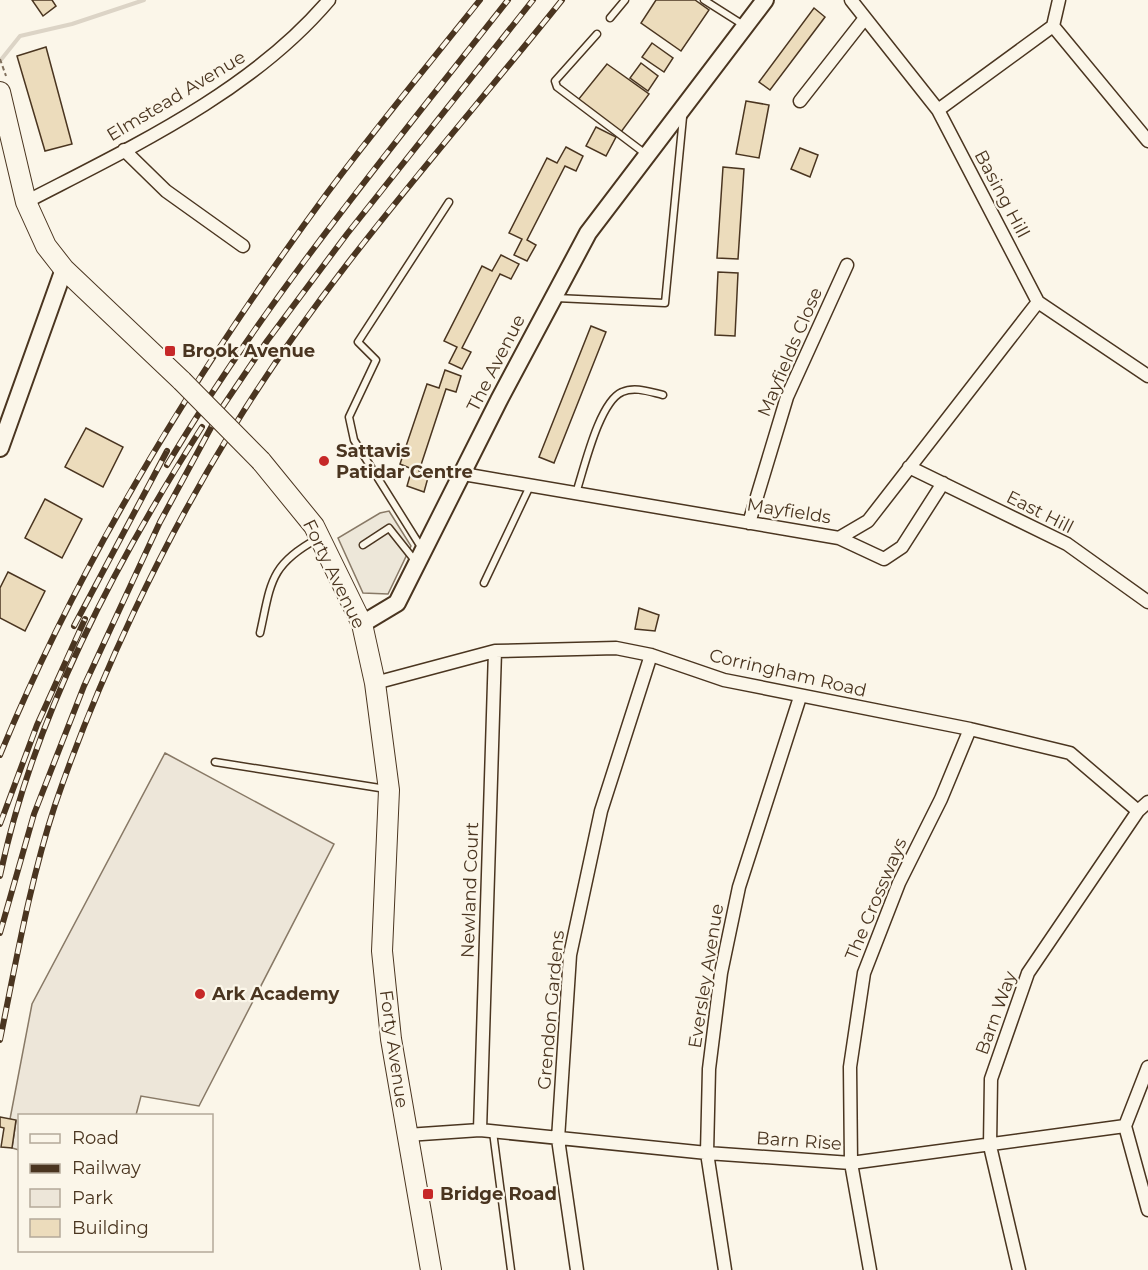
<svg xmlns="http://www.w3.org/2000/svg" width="1148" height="1270" viewBox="0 0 1148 1270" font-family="Montserrat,sans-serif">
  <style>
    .green { fill: #ede6d9; stroke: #887966; stroke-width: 1.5 }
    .parking { fill: #ede7d9; stroke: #887966; stroke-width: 1.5 }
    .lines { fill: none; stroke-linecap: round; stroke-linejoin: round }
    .stream { stroke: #dcd4c6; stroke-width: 4 }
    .building { fill: #ecdcbc; stroke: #4a3520; stroke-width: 1.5 }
    .lane-casing { stroke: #4a3520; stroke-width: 9 }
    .street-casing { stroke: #4a3520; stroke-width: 15 }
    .secondary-casing { stroke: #4a3520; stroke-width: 20 }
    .primary-casing { stroke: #4a3520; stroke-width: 22 }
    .path { stroke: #7f6f5c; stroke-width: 2; stroke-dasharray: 4.5 3; stroke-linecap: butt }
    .lane { stroke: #fbf6e9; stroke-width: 6 }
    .street { stroke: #fbf6e9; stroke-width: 12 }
    .secondary { stroke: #fbf6e9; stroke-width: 16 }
    .primary { stroke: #fbf6e9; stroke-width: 20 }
    .rail-casing { stroke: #4a3520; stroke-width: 6 }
    .rail { stroke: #fbf6e9; stroke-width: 4; stroke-dasharray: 11; stroke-linecap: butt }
    .primary-bridge-casing { stroke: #4a3520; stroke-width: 22; stroke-linecap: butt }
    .primary-bridge { stroke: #fbf6e9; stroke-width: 20 }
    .poi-dot { fill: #c62828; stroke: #fbf6e9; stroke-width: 2 }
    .labels { text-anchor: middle; stroke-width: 4.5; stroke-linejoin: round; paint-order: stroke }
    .street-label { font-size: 18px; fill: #4a3520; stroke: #fbf6e9 }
    .poi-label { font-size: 18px; font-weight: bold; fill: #4a3520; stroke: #fbf6e9; text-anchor: start }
  </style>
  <rect width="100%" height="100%" fill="#fbf6e9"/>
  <path class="green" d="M165 753 334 844 199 1106 141 1096 136 1115 20 1116 19 1150 12 1148 16 1121 10 1119 32 1004Z"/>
  <path class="parking" d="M389 511 411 546 388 594 363 593 338 538 380 513Z"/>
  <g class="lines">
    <path class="stream" d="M0 61 20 36 72 24 144 0"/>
  </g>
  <path class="building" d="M32 0H52L56 6 43 16Z
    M656 0H695L709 10 681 51 641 23Z
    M814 8 825 17 770 90 759 82Z
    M652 43 673 58 664 72 642 57Z
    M46 47 72 144 45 151 17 56Z
    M641 63 658 76 648 91 630 78Z
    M607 64 649 94 621 132 578 100Z
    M746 101 769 105 759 158 736 154Z
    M596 127 616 137 606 156 586 146Z
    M566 147 583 156 576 171 565 166 527 240 536 245 527 261 514 255 522 239 509 233 547 158 557 163Z
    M800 148 818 155 810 177 791 169Z
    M723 167 744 169 738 259 717 258Z
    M501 255 519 264 511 279 500 274 462 348 471 352 462 369 449 363 457 347 444 341 482 266 492 271Z
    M718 272 738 273 735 336 715 335Z
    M591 326 606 332 554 463 539 457Z
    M445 370 461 376 456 392 446 389 419 471 429 474 424 492 407 486 412 469 400 464 427 384 439 388Z
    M86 428 123 447 103 487 65 467Z
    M45 499 82 519 62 558 25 538Z
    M8 572 45 591 25 631 0 618V588Z
    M639 608 659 615 655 631 635 629Z
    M0 1117 16 1120 12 1148 1 1147 4 1128 0 1127Z"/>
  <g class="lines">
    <defs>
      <path id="lane" d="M704 0 745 26
        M610 18 625 0
        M597 34 555 81 557 87 647 155
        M556 298 665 303 683 117
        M576 493C584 469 599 402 622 392 635 386 650 392 663 395
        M363 545 389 528 416 562
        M421 547 354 440 349 417 376 360 358 342 449 202
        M484 583 530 486
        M260 633C271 584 269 565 317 539
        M215 762 386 789
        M493 1132 511 1270"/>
      <path id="street" d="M851 0 938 110 1038 302 1148 376
        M1053 26 1148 141
        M800 101 865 18
        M938 110 1053 26 1059 0
        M124 150 166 191 243 246
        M26 202C132 147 251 92 329 0
        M909 467 1067 544 1148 602
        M463 474 839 538 868 521 1038 302
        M749 523 787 397 847 265
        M839 538 884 559 902 547 943 483
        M375 683 495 651 616 648 651 655 724 680 970 729 1070 753 1138 811
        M1125 1126 1148 1210
        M1125 1126 1148 1067
        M480 1130 495 651
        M407 1135 480 1130 707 1153 851 1163 1125 1126
        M577 1270 558 1139 570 955 601 811 651 655
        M725 1270 707 1153 709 1069 721 973 739 887 800 697
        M870 1270 851 1163 850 1067 864 973 899 883 941 799 970 729
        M1019 1270 990 1146 991 1079 1028 973 1138 811 1148 802"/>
      <path id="secondary" d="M0 448 64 269
        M362 624 397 603 499 400 588 233 765 0"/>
      <path id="primary" d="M0 92 26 202 46 246 64 269 182 381
        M261 461 314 526 362 624 375 683 389 790 382 951 391 1039 431 1270"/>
    </defs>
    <use href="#lane" class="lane-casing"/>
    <use href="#street" class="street-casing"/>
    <use href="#secondary" class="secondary-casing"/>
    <use href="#primary" class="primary-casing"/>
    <path class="path" d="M0 59 6 76"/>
    <use href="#lane" class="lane"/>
    <use href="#street" class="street"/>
    <use href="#secondary" class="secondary"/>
    <use href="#primary" class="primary"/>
    <defs>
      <path id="rail" d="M167 465C266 299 389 151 508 0
        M74 626 167 451
        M0 755C82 556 198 369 325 196 375 129 428 65 480 0
        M0 824 37 725 85 619
        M0 876C33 718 116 562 202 427
        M0 933 34 814 84 686 160 522 221 409 267 341 347 234 533 0
        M0 1040C16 962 30 881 55 805 98 679 162 544 232 430 326 275 449 141 562 0"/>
    </defs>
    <use href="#rail" class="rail-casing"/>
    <use href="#rail" class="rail"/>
    <defs>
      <path id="primary-bridge" d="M182 381 261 461"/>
    </defs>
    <use href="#primary-bridge" class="primary-bridge-casing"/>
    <use href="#primary-bridge" class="primary-bridge"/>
  </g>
  <g class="poi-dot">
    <rect x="164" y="345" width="12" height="12" rx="3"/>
    <circle cx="324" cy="461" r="6"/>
    <circle cx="200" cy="994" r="6"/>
    <rect x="422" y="1188" width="12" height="12" rx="3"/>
  </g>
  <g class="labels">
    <g class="street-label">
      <text transform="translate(176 96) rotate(-31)" y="6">Elmstead Avenue</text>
      <text transform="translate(1002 194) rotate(62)" y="6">Basing Hill</text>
      <text transform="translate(790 352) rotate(-67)" y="6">Mayfields Close</text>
      <text transform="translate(496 363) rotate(-63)" y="6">The Avenue</text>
      <text transform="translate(789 511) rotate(9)" y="6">Mayfields</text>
      <text transform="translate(1040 512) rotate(27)" y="6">East Hill</text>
      <text transform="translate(334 574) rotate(64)" y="6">Forty Avenue</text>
      <text transform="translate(788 673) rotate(13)" y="6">Corringham Road</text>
      <text transform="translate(470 890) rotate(-88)" y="6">Newland Court</text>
      <text transform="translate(876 899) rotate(-67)" y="6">The Crossways</text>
      <text transform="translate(706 976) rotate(-81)" y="6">Eversley Avenue</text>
      <text transform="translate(551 1010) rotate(-85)" y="6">Grendon Gardens</text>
      <text transform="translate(996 1013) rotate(-70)" y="6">Barn Way</text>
      <text transform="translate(394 1049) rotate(82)" y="6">Forty Avenue</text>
      <text transform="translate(799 1141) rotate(4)" y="6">Barn Rise</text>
    </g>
    <g class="poi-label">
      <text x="182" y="357">Brook Avenue</text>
      <text x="336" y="457">Sattavis<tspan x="336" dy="21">Patidar Centre</tspan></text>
      <text x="212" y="1000">Ark Academy</text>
      <text x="440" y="1200">Bridge Road</text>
    </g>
  </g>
  <rect x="18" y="1114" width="195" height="138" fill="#fbf6e9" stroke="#b4a999" stroke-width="1.5"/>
  <rect x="30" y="1134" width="30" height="9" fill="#fbf6e9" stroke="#b4a999" stroke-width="1.5"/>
  <text x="72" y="1144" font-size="18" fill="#4a3520">Road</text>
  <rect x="30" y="1164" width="30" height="9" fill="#4a3520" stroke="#b4a999" stroke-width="1.5"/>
  <text x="72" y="1174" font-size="18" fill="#4a3520">Railway</text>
  <rect x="30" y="1189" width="30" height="18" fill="#ede6d9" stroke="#b4a999" stroke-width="1.5"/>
  <text x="72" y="1204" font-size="18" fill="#4a3520">Park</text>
  <rect x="30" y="1219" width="30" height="18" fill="#ecdcbc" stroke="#b4a999" stroke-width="1.5"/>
  <text x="72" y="1234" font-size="18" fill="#4a3520">Building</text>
</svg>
